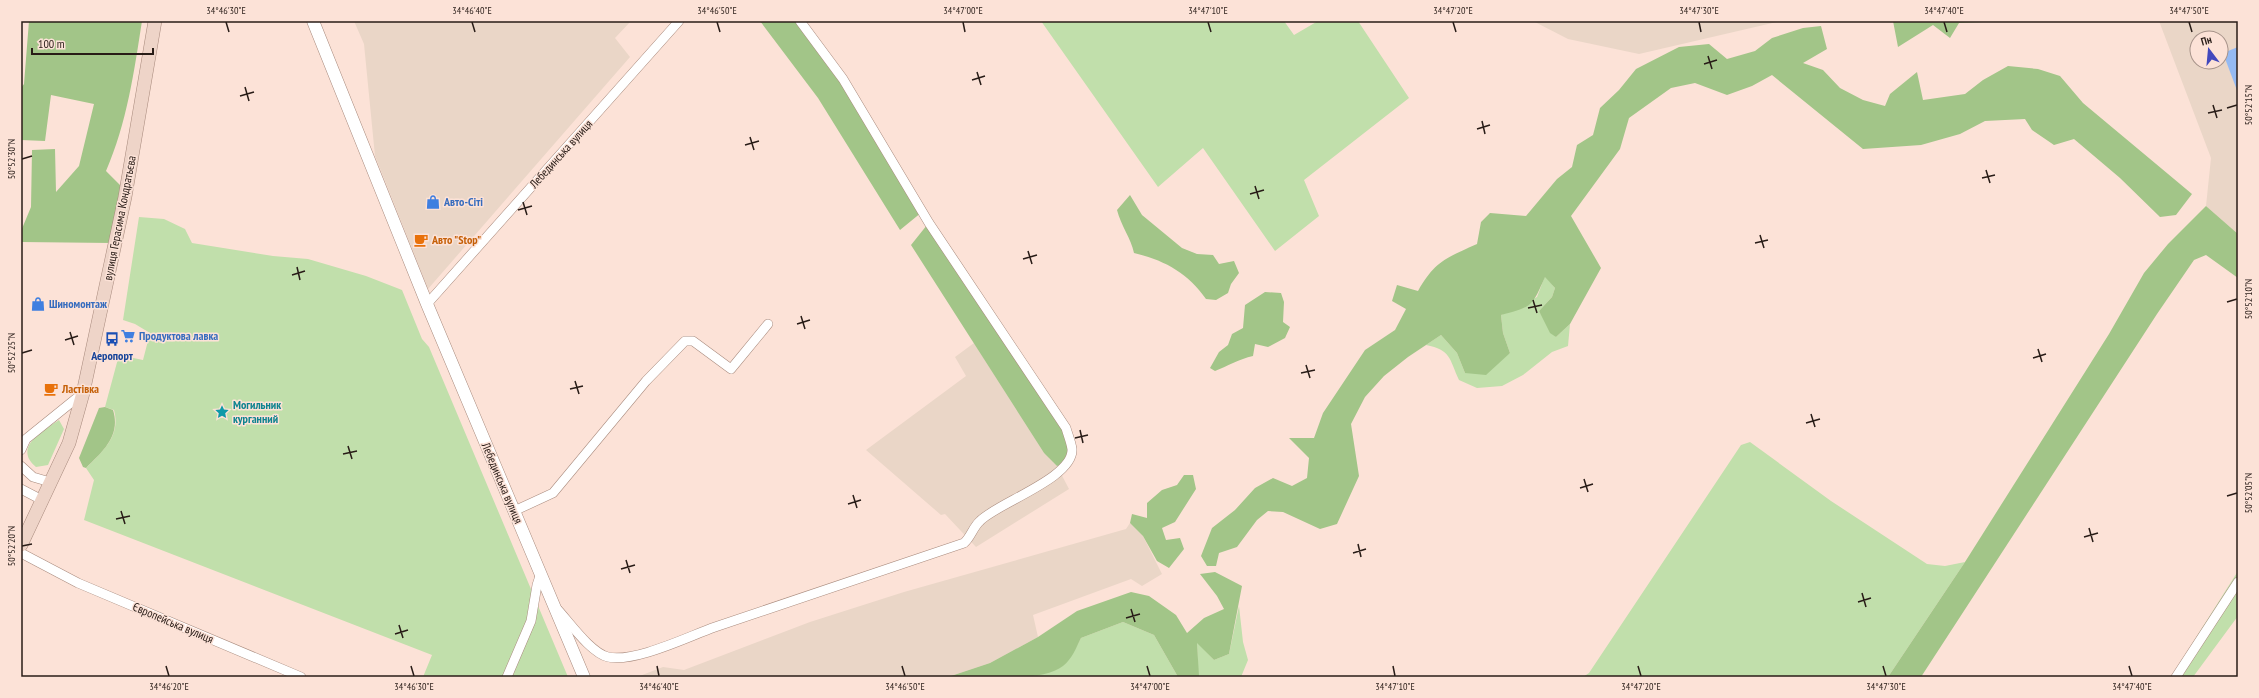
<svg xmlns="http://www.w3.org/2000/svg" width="2259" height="698" viewBox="0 0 2259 698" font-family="'PT Sans Narrow',sans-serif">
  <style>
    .industrial { fill: #ead6c7; fill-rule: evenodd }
    .green { fill: #c1dfab }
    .forest { fill: #a2c588 }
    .water { fill: #95baf3 }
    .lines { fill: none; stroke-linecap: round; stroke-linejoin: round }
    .minor-casing { stroke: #a98b7e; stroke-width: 10 }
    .tertiary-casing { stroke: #a98b7e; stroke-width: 13 }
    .secondary-casing { stroke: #a98b7e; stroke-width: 14 }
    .minor { stroke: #fff; stroke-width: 9 }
    .tertiary { stroke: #fff; stroke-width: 12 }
    .secondary { stroke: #eed4c8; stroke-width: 13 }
    .ticks { fill: none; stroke: #281c17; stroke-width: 1.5 }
    .labels { text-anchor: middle; stroke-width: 3; stroke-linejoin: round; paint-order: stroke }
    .street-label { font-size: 12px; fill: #281c17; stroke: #fce2d7 }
    .shop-label { font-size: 12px; font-weight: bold; fill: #366cbe; stroke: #fce2d7; text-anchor: start }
    .food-label { font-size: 12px; font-weight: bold; fill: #c56008; stroke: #fce2d7; text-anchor: start }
    .transit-label { font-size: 12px; font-weight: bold; fill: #164399; stroke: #fce2d7 }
    .culture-label { font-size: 12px; font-weight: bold; fill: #0d838f; stroke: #fce2d7; text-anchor: start }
    .neatline { fill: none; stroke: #281c17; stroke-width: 1.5 }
    .ticks-label { font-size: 10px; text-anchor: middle; fill: #281c17 }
  </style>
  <rect width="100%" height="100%" fill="#fce2d7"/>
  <path class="industrial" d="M354 21H631L615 38 630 57 428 289 375 156 364 44Z
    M1533 21H1781L1639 54 1568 39Z
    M2159 21H2238V234L2206 206 2211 158ZM2197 38H2221V62H2197Z
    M974 343 1044 453 1057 466 1069 489 976 547 945 514 941 515 866 450 966 376 955 357Z
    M1130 523 1143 536 1162 574 1142 586 1131 579 1033 615 1038 637 990 663 948 677H637L663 667 684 670 810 622 904 592 1126 529Z"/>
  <path class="green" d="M1041 21H1284L1294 35 1318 21H1358L1409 98 1304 180 1319 216 1275 251 1203 148 1158 187Z
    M139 217 164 219 185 229 192 243 273 256 308 259 366 276 402 290 422 339 429 347 568 677H423L432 655 84 520 94 480 86 468C103 451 121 436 114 410L105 407 119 355 143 360 150 333 135 324 123 320Z
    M1545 276 1555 288 1552 297 1539 311 1556 337 1570 324 1568 346 1552 352 1523 375 1502 386 1477 388 1459 380C1449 358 1451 350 1426 345L1441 335 1457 353 1465 373 1510 353 1503 333 1501 315 1537 297Z
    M59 420 64 429 48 465 36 467C12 447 44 430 59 420Z
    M1750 442 1831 501 1927 564 1945 566 1965 562 1888 677H1583L1589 673 1741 445Z
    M2238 571V616L2193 677H2171Z
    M1239 606 1243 642 1248 660 1241 677H1198L1197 642 1214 660 1229 654Z
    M1123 622 1154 635 1178 677H1027C1058 671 1066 667 1081 638Z"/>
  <path class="forest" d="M29 21H142C134 72 127 123 106 171L121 186 112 243 21 242V231L31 207 32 150 55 149 56 192 79 166 94 104 51 95 45 141 21 140V88L24 84Z
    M760 21H800L843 79 922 212 900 230 818 98Z
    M1893 21H2008L1959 23 1950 38 1933 25 1898 47Z
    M1821 26 1827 49 1803 63 1823 70 1840 88 1863 100 1885 106 1890 94 1917 72 1923 100 1965 94 1983 80 2008 66 2038 69 2060 76 2083 103 2192 194 2176 215 2160 217 2120 178 2074 139 2054 145 2032 130 2025 119 1985 121 1960 134 1921 145 1863 149 1772 75 1752 86 1727 95 1695 83 1671 88 1629 118 1620 149 1571 216 1601 268 1570 324 1556 337 1550 333 1539 311 1552 297 1555 288 1545 277C1532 306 1533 307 1501 315L1503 333 1510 353 1486 375 1465 373 1457 353 1441 335 1408 357 1384 376 1365 397 1351 424 1359 476 1337 524 1320 529 1283 512 1268 511 1257 520 1237 547 1219 553 1216 566H1207L1201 556 1212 528 1235 510 1255 488 1273 478 1292 486 1307 478 1309 458 1289 438H1314L1323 413 1365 350 1395 330 1406 309 1392 301 1397 285 1418 291C1435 261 1446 258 1477 244L1481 222 1490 213 1526 216 1557 179 1572 167 1577 145 1593 135 1600 108 1619 90 1636 69 1679 47 1709 44 1727 59 1755 51 1772 38 1803 28Z
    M1130 195 1142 215 1182 248 1197 254 1213 255 1219 264 1234 261 1239 273 1231 284 1228 293 1216 300 1206 299C1188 273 1164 260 1134 253 1131 238 1121 226 1117 210Z
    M2206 206 2238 234V278L2206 255 2194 260 2157 314 1921 677H1888L1965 562 2109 334 2144 273 2168 244Z
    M927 225 1063 429C1067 440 1074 462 1057 466L1044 453 911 245Z
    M1265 292 1281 293 1284 302 1283 322 1290 327 1285 338 1268 347 1255 344 1253 356C1239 359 1228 366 1215 371L1210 368 1219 352 1228 345 1232 334 1243 328 1245 305Z
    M105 407 113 410C121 436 103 451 86 468L83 467 79 458 99 408Z
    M1184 475H1193L1196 489 1175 522 1162 528 1166 540 1180 538 1184 549 1169 568 1157 561 1143 536 1130 523 1132 514 1147 518V503L1162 490 1177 485Z
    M1215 572 1242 586 1229 654 1214 660 1197 643 1199 676 1178 677 1154 635 1123 622 1081 638C1076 648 1072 659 1063 666 1042 683 975 677 948 677L990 663 1038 637 1077 611 1131 592 1149 596 1176 615 1187 633 1204 618 1224 609 1217 596 1200 574Z"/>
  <path class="water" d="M2238 47V93L2223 53Z"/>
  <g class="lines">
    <defs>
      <path id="minor" d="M427 304 679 21
        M21 450 26 439 83 393
        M21 466 33 477 50 482
        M21 489 42 500
        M514 511 553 493 646 381 685 341H693L731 369 768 324
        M21 553 78 583 301 677
        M558 610C570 623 591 653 608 657 635 663 689 636 715 627 798 599 881 571 964 543 971 537 973 527 980 521 997 503 1074 478 1072 449 1071 442 1068 435 1066 428L929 223 843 79 800 21
        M507 677 531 621 537 585 541 573
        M2176 677 2238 582"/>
      <path id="tertiary" d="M313 21 427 304 584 677"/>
      <path id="secondary" d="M21 545 69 443 83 393 125 197 155 21"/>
    </defs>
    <use href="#minor" class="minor-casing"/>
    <use href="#tertiary" class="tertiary-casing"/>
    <use href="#secondary" class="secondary-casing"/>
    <use href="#minor" class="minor"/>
    <use href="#tertiary" class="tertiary"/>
    <use href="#secondary" class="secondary"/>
  </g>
  <path class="ticks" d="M226 22 229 32M472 22 475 32M717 22 720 32M963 22 965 32M1208 22 1211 32M1453 22 1456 32M1699 22 1701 32M1944 22 1947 32M2189 22 2192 32M1708 56 1712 69M1704 64 1717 60M977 72 981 85M972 80 985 76M245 87 249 101M240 96 254 92M2213 105 2217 118M2227 108 2237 105M2208 113 2222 110M1482 121 1485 134M1477 129 1490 125M750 137 754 150M745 145 759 141M22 159 32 156M1986 170 1990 183M1982 178 1995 175M1255 186 1259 199M1250 194 1264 190M523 202 527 215M518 210 532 206M1760 235 1764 248M1755 243 1768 240M1028 251 1032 264M1023 259 1037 255M297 267 300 280M292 275 305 271M1533 300 1537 313M2227 302 2237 299M1528 308 1542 305M801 316 805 329M797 324 810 320M70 332 74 345M65 340 78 336M2038 349 2042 362M22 353 32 350M2033 358 2046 354M1306 365 1310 378M1301 373 1315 370M575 381 579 394M570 389 583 386M1811 414 1815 427M1806 423 1820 419M1080 430 1083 443M1075 438 1088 435M348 446 352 459M343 454 357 451M1584 479 1588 492M1580 488 1593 484M853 495 857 508M2227 496 2237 493M848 504 861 500M121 511 125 524M116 519 130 516M2089 528 2093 542M2084 537 2098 533M1358 544 1361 557M22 546 32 544M1353 553 1366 549M626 560 630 573M621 569 635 565M1862 593 1866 607M1858 602 1871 598M1131 609 1135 622M1126 618 1140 614M399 625 403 638M395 634 408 630M166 666 169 676M411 666 414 676M657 666 659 676M902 666 905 676M1147 666 1150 676M1393 666 1395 676M1638 666 1641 676M1883 666 1886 676M2129 666 2132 676"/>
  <defs>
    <symbol id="shop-bare" viewBox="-9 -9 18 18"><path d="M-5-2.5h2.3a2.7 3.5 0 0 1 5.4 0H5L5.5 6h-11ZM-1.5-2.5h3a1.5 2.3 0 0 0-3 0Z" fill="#3f7fe0" stroke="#fce2d7" stroke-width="2.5" paint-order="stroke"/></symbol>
    <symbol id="cafe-bare" viewBox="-9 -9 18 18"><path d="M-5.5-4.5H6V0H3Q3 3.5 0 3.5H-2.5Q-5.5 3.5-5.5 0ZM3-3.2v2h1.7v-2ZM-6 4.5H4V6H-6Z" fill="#e8710a" stroke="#fce2d7" stroke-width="2.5" paint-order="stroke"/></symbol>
    <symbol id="supermarket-bare" viewBox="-9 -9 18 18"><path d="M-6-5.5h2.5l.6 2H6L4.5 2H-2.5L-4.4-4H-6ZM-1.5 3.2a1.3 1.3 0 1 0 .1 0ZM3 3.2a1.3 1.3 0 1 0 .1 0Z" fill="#3f7fe0" stroke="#fce2d7" stroke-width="2.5" paint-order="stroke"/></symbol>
    <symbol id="bus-bare" viewBox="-9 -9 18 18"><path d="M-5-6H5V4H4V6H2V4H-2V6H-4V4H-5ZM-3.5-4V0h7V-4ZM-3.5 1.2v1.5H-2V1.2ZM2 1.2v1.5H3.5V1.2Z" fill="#1a4fb4" stroke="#fce2d7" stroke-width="2.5" paint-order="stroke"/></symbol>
    <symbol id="sight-bare" viewBox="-9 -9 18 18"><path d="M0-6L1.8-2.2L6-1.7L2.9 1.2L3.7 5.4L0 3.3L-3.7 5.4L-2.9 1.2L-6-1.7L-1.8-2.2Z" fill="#0f9aa8" stroke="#fce2d7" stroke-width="2.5" paint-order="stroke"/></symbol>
  </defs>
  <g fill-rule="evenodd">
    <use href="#shop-bare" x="423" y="192" width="20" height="20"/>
    <use href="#cafe-bare" x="411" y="230" width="20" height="20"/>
    <use href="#shop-bare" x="28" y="294" width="20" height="20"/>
    <use href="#supermarket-bare" x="118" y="326" width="20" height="20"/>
    <use href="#bus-bare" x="102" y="329" width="20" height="20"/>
    <use href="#cafe-bare" x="41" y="379" width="20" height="20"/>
    <use href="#sight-bare" x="212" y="402" width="20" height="20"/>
  </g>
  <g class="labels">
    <g class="street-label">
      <text transform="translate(561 154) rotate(-48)" y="4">Лебединська вулиця</text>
      <text transform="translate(120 218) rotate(-79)" y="4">вулиця Герасима Кондратьєва</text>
      <text transform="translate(502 483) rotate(67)" y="4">Лебединська вулиця</text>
      <text transform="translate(173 623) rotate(23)" y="4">Європейська вулиця</text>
    </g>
    <g class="shop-label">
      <text x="444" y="206">Авто-Сіті</text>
      <text x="49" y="308">Шиномонтаж</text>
      <text x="139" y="340">Продуктова лавка</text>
    </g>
    <g class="food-label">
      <text x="432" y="244">Авто "Stop"</text>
      <text x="62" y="393">Ластівка</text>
    </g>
    <g class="transit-label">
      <text x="112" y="360">Аеропорт</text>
    </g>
    <g class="culture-label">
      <text x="233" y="409">Могильник<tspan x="233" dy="14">курганний</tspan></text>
    </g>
  </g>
  <rect width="2259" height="698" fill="none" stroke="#fce2d7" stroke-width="44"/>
  <g transform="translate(2209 50) rotate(344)"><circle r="19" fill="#fce2d7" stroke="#a7938a"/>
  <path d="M0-3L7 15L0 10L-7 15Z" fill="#4248bd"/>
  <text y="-6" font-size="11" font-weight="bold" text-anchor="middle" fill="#281c17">Пн</text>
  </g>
  <path d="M32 48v6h121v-6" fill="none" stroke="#281c17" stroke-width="2"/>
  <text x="38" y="48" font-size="12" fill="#281c17" stroke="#fce2d7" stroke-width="3" paint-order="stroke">100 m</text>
  <rect x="22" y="22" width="2215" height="654" class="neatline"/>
  <g class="ticks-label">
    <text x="226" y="14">34°46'30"E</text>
    <text x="472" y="14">34°46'40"E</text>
    <text x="717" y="14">34°46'50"E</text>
    <text x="963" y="14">34°47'00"E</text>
    <text x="1208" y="14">34°47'10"E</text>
    <text x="1453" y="14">34°47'20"E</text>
    <text x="1699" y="14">34°47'30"E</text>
    <text x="1944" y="14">34°47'40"E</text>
    <text x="2189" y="14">34°47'50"E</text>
    <text transform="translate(2248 105) rotate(-90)" y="4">50°52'15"N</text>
    <text transform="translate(11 159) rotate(-90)" y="4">50°52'30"N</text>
    <text transform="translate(2248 299) rotate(-90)" y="4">50°52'10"N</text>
    <text transform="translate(11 353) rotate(-90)" y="4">50°52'25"N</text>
    <text transform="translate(2248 493) rotate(-90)" y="4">50°52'05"N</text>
    <text transform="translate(11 546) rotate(-90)" y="4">50°52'20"N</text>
    <text x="169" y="690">34°46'20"E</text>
    <text x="414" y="690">34°46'30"E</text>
    <text x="659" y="690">34°46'40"E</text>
    <text x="905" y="690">34°46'50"E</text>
    <text x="1150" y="690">34°47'00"E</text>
    <text x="1395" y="690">34°47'10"E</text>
    <text x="1641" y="690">34°47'20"E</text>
    <text x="1886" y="690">34°47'30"E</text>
    <text x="2132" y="690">34°47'40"E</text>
  </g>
</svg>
